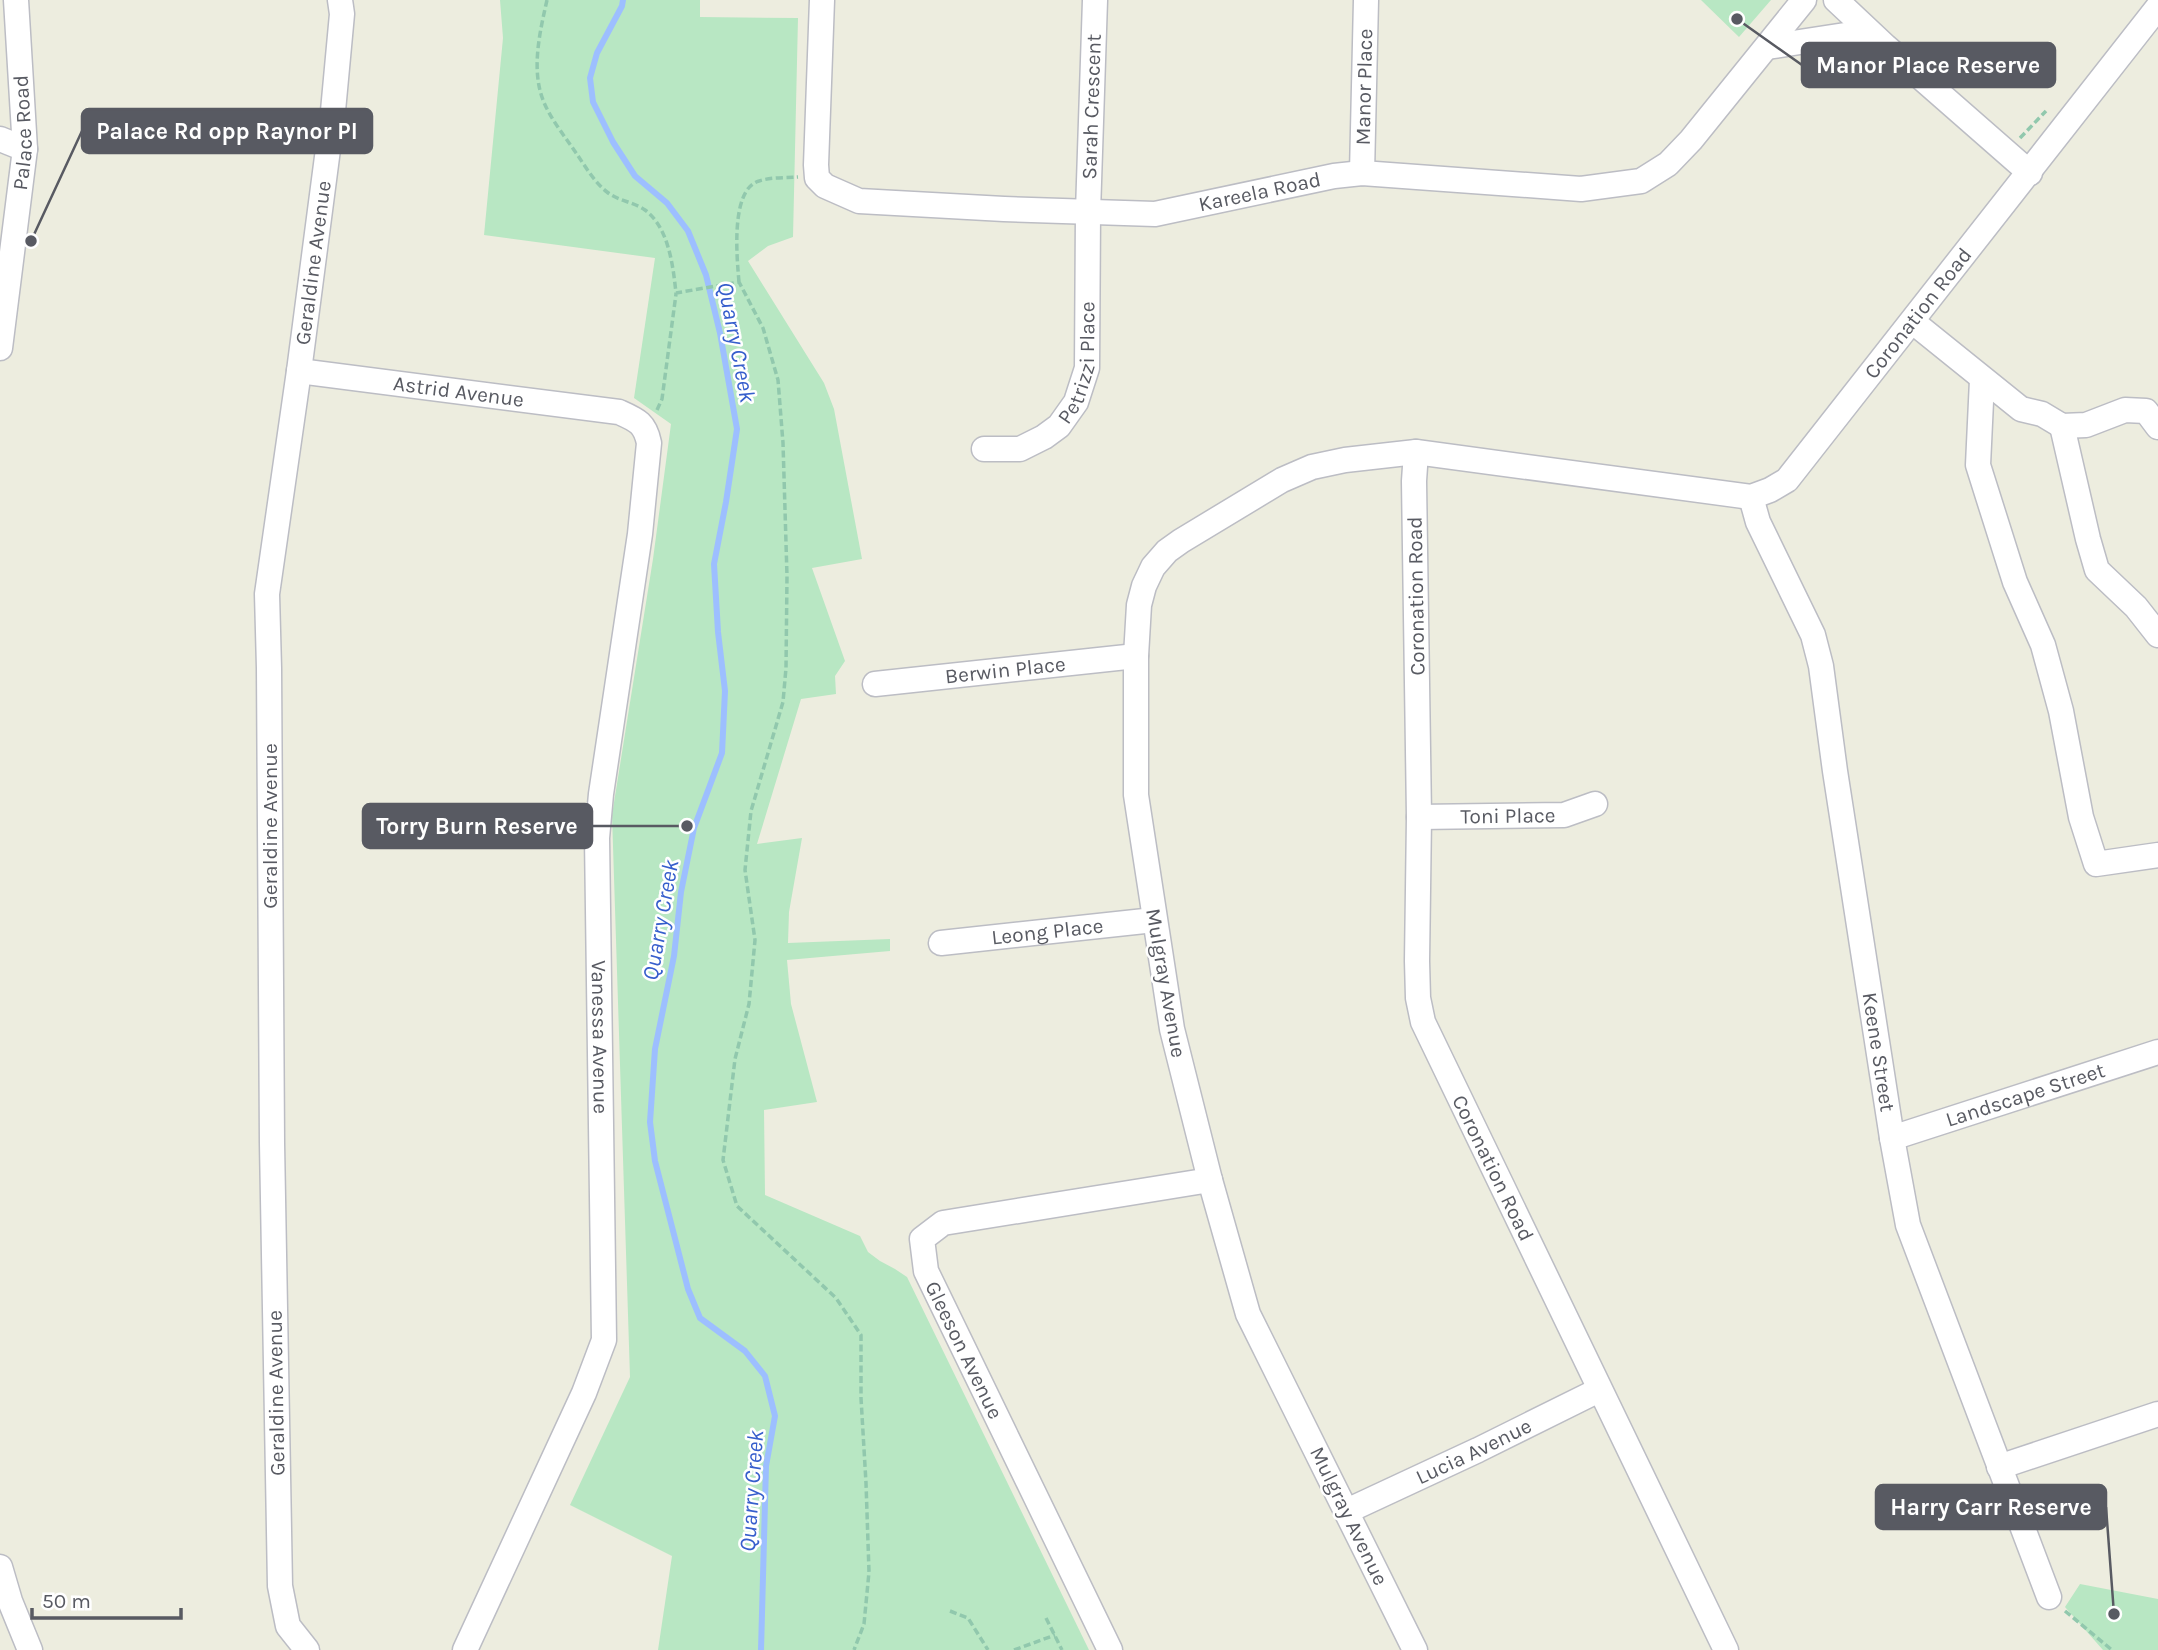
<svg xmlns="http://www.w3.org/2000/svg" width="2158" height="1650" viewBox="0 0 2158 1650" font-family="Karla,sans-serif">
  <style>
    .green { fill: #b8e7c3 }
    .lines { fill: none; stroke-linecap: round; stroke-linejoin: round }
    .stream { stroke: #9dbfff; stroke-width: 6 }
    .minor-casing { stroke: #bcbdc4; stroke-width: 27 }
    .path { stroke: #91c8ad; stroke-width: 3.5; stroke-dasharray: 7 3.5; stroke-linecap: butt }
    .minor { stroke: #fff; stroke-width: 24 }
    .labels { text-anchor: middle; stroke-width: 5; stroke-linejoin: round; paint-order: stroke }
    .street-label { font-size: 21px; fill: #585a62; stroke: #fff }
    .water-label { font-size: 23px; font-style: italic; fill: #365ecc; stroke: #fff }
    .leader { fill: none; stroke: #585a62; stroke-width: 2.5 }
    .callout-dot { fill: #585a62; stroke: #fff; stroke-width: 2.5 }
    .callout { fill: #585a62; stroke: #585a62; stroke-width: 2.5 }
    .callout-label { font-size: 23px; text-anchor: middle; font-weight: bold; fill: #fff }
  </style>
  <rect width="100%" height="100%" fill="#ededdf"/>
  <path class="green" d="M500 0H700V17L798 18 793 237 768 246 748 261 824 383 834 409 862 559 812 568 845 661 835 676 836 694 801 699 757 844 802 838 789 912 788 943 890 939V951L787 960 791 1004 817 1102 764 1110 765 1195 860 1236 868 1252 880 1261 895 1269 907 1277 1089 1650H658L672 1556 570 1505 630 1377 612 815 653 559 671 424 634 398 655 258 484 235 503 38Z
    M1701 0H1771L1739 37Z
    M2080 1584 2158 1599V1650H2103L2065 1607Z"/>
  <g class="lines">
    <path class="stream" d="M623 0 622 6 597 53 590 78 593 102 613 142 635 176 667 203 688 231 706 275 720 333 737 429 726 502 714 564 718 632 725 691 722 753 694 828 681 892 674 956 655 1049 650 1122 655 1161 688 1289 700 1318 745 1351 765 1376 775 1416 766 1466 761 1650"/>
    <defs>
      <g id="minor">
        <path id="s1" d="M822 0 816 165 817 178 825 186 859 201 1004 209 1155 214 1334 176 1362 173 1581 189 1641 181 1668 164 1691 140 1804 0"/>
        <path d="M1836 0 1885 46 2030 173"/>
        <path d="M1767 47 1845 35 1881 45"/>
        <path d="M0 139 25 149"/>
        <path id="s2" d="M1362 173 1366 0"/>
        <path d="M1913 322 2021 409 2042 414 2062 426 2086 425 2125 410 2146 411 2158 427"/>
        <path id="s3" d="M0 348 25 149 16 0"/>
        <path id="s4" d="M299 371 619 412C637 420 645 423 649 443L640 534 601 794 597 838 604 1340 584 1393 465 1650"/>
        <path d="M1982 380 1978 465 2015 582 2043 645 2061 711 2081 817 2096 864 2158 855"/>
        <path d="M2062 426 2088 539 2097 570 2136 607 2158 635"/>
        <path id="s5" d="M984 449H1020L1044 437 1059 426 1076 402 1087 368 1088 212 1095 0"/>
        <path id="s6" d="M1751 497 1758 522 1813 635 1821 666 1835 771 1892 1138 1908 1225 2049 1597"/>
        <path id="s7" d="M875 684 1136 656"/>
        <path id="s8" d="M1419 817 1564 815 1595 804"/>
        <path id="s9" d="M941 943 1154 920"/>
        <path id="s10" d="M1892 1138 2158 1052"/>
        <path d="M1999 1467 2158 1414"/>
        <path id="s11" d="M1347 1511 1478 1450 1599 1390"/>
        <path d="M0 1567 10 1601 30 1650"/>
        <path id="s12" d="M307 1650 288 1626 280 1586 272 1143 269 668 267 594 299 371 333 111 342 14 340 0"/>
        <path d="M1110 1650 926 1271 922 1239 943 1223 1210 1180"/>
        <path d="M1415 1650 1248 1314 1210 1180 1172 1029 1136 795V656L1139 605 1144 586 1153 567 1167 551 1181 541 1282 480 1312 467 1345 460 1416 452"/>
        <path id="s13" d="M1726 1650 1423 1022 1418 998 1417 961 1419 817 1414 481 1416 452 1751 497 1770 490 1787 480 2158 7"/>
      </g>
    </defs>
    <use href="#minor" class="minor-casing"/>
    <path class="path" d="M547 0C540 31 531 69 543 100 550 118 563 134 574 150 584 164 593 181 607 192 618 201 634 202 645 210 669 228 673 266 676 293L739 282 763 328 778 380 783 443 787 576 786 668 783 702 751 811 745 870 755 940 749 1004 735 1059 723 1160 737 1206 836 1298 861 1335V1398L866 1483 869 1572 864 1624 854 1650
      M2020 138 2046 111
      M739 282C737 259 730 189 759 181 771 177 786 178 798 177
      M657 410 662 399 676 294
      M950 1611 968 1618 988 1650
      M2065 1611 2112 1650
      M1046 1618 1062 1650
      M1014 1650 1055 1635"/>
    <use href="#minor" class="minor"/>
  </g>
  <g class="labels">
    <g class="street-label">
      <text dy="7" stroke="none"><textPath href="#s2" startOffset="86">Manor Place</textPath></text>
      <text dy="7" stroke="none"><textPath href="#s5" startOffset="408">Sarah Crescent</textPath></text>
      <text dy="7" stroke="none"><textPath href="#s3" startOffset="217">Palace Road</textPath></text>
      <text dy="7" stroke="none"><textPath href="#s1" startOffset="630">Kareela Road</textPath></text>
      <text dy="7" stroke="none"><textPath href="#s12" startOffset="1398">Geraldine Avenue</textPath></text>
      <text dy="7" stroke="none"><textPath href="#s13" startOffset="1858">Coronation Road</textPath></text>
      <text dy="7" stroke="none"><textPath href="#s5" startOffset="150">Petrizzi Place</textPath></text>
      <text dy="7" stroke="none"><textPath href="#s4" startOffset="161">Astrid Avenue</textPath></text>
      <text transform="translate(1416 596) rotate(-91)" y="7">Coronation Road</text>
      <text dy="7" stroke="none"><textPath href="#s7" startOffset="131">Berwin Place</textPath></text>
      <text dy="7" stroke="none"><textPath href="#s8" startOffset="89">Toni Place</textPath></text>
      <text transform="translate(270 826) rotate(-90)" y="7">Geraldine Avenue</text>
      <text dy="7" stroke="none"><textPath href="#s9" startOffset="107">Leong Place</textPath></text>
      <text transform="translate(1166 983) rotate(80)" y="7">Mulgray Avenue</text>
      <text dy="7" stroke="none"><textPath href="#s4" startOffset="966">Vanessa Avenue</textPath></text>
      <text dy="7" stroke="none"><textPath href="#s6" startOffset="574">Keene Street</textPath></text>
      <text dy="7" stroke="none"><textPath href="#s10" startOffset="140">Landscape Street</textPath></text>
      <text transform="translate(1493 1168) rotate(64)" y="7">Coronation Road</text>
      <text transform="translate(964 1350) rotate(64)" y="7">Gleeson Avenue</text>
      <text transform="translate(276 1393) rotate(-91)" y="7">Geraldine Avenue</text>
      <text dy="7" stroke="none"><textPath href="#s11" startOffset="140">Lucia Avenue</textPath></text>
      <text transform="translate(1349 1516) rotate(64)" y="7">Mulgray Avenue</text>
    </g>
    <g class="water-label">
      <text transform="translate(737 342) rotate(79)" y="8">Quarry Creek</text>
      <text transform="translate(660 920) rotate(-80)" y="8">Quarry Creek</text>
      <text transform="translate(751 1491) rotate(-86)" y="8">Quarry Creek</text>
    </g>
  </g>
  <path class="leader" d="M1737 19L1802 65M31 241L82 131M687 826L592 826M2114 1614L2106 1507"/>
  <g class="callout-dot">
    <circle cx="1737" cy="19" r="7"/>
    <circle cx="31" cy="241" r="7"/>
    <circle cx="687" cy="826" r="7"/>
    <circle cx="2114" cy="1614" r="7"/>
  </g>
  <g class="callout">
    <rect x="1802" y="43" width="253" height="44" rx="7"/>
    <rect x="82" y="109" width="290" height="44" rx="7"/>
    <rect x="363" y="804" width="229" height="44" rx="7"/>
    <rect x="1876" y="1485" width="230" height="44" rx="7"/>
  </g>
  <g class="callout-label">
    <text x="1928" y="73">Manor Place Reserve</text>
    <text x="227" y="139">Palace Rd opp Raynor Pl</text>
    <text x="477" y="834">Torry Burn Reserve</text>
    <text x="1991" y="1515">Harry Carr Reserve</text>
  </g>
  <path d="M32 1608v10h149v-10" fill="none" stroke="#585a62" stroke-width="3.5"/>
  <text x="42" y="1608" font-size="21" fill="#585a62" stroke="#ffffff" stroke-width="5" paint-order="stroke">50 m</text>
</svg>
